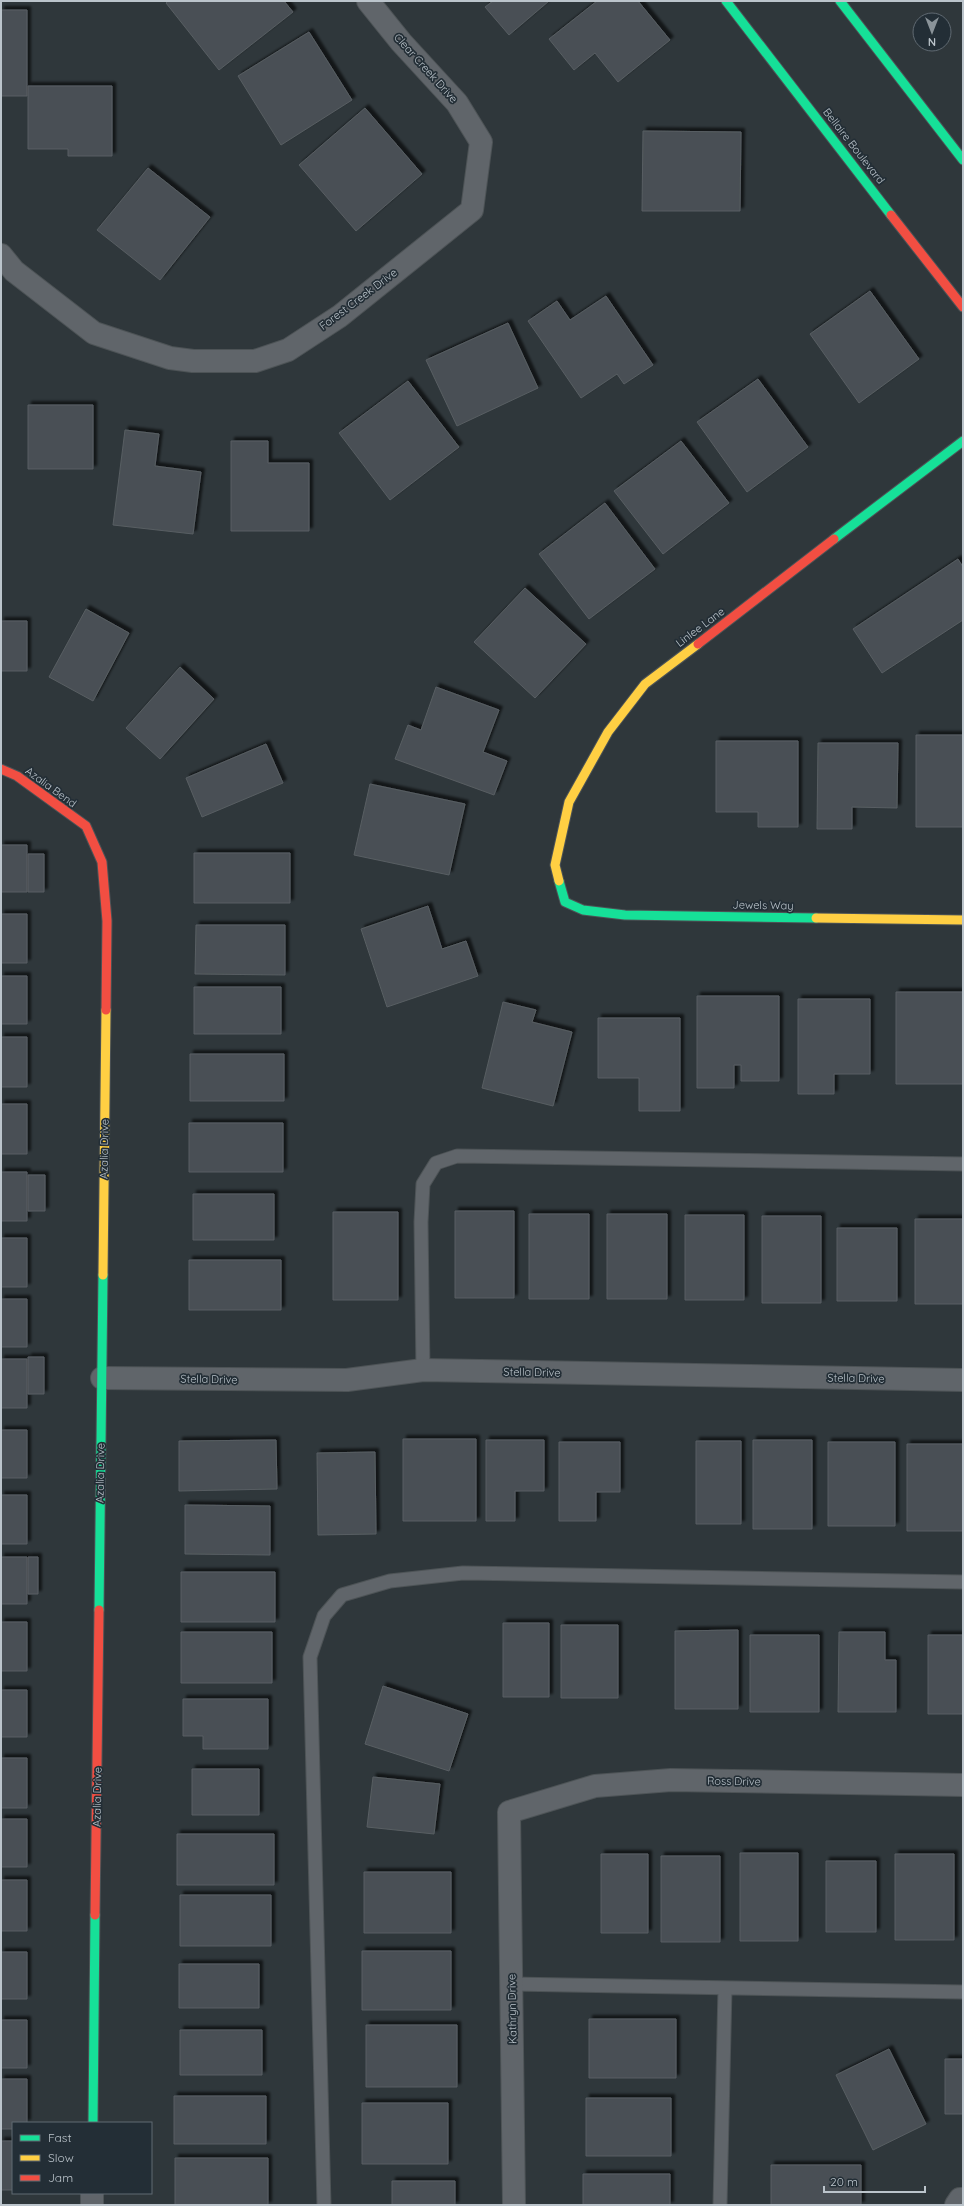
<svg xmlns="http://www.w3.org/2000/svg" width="964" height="2206" viewBox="0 0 964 2206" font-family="Quicksand,sans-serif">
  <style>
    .building { fill: #4a5054; stroke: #585e63; filter: url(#shadow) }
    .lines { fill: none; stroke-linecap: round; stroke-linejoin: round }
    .lane-casing { stroke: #4d5356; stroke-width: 15 }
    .street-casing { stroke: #4d5356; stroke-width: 24 }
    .fast-casing { stroke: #4d5356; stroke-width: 11 }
    .slow-casing { stroke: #4d5356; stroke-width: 11 }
    .jam-casing { stroke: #4d5356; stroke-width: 11 }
    .lane { stroke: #60656a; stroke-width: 13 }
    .street { stroke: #60656a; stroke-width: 22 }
    .fast { stroke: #16e098; stroke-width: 9 }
    .slow { stroke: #ffcf43; stroke-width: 9 }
    .jam { stroke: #f24e42; stroke-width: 9 }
    .labels { text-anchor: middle; stroke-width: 3.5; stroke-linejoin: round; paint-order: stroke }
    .street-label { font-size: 11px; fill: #bbc4cb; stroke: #232e36 }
  </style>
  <defs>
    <filter id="shadow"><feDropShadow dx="3.5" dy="-3.5" stdDeviation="1" flood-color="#0009"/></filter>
  </defs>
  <rect width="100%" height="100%" fill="#2f373b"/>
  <path class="building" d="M168 1H284L293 12 219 70 166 3Z
    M493 1H549L509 35 485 7Z
    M597 1H638L670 40 618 82 595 53 574 70 549 39Z
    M1 10H27V96H1Z
    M309 32 352 100 281 145 238 76Z
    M28 86H112V156H68V149H28Z
    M365 108 422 174 356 231 299 165Z
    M643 131 741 132 740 211H642Z
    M148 168 210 217 160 280 97 230Z
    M870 291 919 359 859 403 810 334Z
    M606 296 653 365 624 384 617 374 581 398 528 321 557 301 570 320Z
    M508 323 538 388 457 426 426 360Z
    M758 379 808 447 747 492 697 422Z
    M408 381 459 447 390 500 339 433Z
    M28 405H93V469H28Z
    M125 430 159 434 155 466 201 472 193 534 113 525Z
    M231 441H268V463H309V531H231Z
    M681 441 729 503 663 554 614 491Z
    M605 503 655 569 589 619 539 554Z
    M958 559 963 567V620L882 673 853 629Z
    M525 588 586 644 535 698 474 642Z
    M86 609 129 633 93 701 49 677Z
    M1 621H27V671H1Z
    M180 667 214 699 160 759 126 728Z
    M436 687 499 710 483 752 507 761 494 795 395 759 408 725 421 730Z
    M916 735H963V827H916Z
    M716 741H798V827H758V812H716Z
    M818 743H898L897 808 852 807V829H817Z
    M266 744 283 783 202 817 186 778Z
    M370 784 465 804 449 875 354 855Z
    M1 845H27V892H1Z
    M194 853H290V903H194Z
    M28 854H44V892H28Z
    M428 906 442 949 466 941 478 976 387 1007 361 929Z
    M1 914H27V963H1Z
    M196 925H285V975L195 974Z
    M1 976H27V1024H1Z
    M194 987H281V1034H194Z
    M896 992H963V1084H896Z
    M697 996H779V1081H741V1065H734V1088H697Z
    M798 999H870V1074H834V1094H798Z
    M503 1002 536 1010 532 1022 572 1032 553 1106 482 1088Z
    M598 1018H680V1111H639V1078H598Z
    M1 1037H27V1087H1Z
    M190 1054H284V1101H190Z
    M1 1104H27V1154H1Z
    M189 1123H283V1172H189Z
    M1 1172H27V1221H1Z
    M28 1175H45V1211H28Z
    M193 1194H274V1240H193Z
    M455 1211H514V1298H455Z
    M333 1212H398V1300H333Z
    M529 1214H589V1299H529Z
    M607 1214H667V1299H607Z
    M685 1215H744V1300H685Z
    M762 1216H821V1303H762Z
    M915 1219H963V1304H915Z
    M837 1228H897V1301H837Z
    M1 1238H27V1287H1Z
    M189 1260H281V1310H189Z
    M1 1299H27V1347H1Z
    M28 1357H44V1394H28Z
    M1 1359H27V1408H1Z
    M1 1430H27V1478H1Z
    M403 1439H476V1521H403Z
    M276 1440 277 1489 179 1491V1441Z
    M486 1440H544V1491H515V1521H486Z
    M753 1440H812V1529H753Z
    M696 1441H741V1524H696Z
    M559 1442H620V1492H596V1521H559Z
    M828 1442H895V1526H828Z
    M907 1444H963V1531H907Z
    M375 1452 376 1534 318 1535 317 1453Z
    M1 1495H27V1544H1Z
    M185 1505 270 1506V1555L185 1554Z
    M1 1557H27V1604H1Z
    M28 1557H38V1594H28Z
    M181 1572H275V1622H181Z
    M1 1622H27V1671H1Z
    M503 1623H549V1697H503Z
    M561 1625H618V1698H561Z
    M738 1630V1709H675V1631Z
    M181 1632H272V1683H181Z
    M839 1632H885V1660H896V1712H838Z
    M750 1635H819V1712H750Z
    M928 1635H963V1714H928Z
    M383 1686 468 1714 449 1771 365 1744Z
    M1 1690H27V1737H1Z
    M183 1699H268V1749H203V1736H183Z
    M1 1758H27V1808H1Z
    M192 1769H259V1815H192Z
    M373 1777 440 1784 434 1834 367 1827Z
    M1 1819H27V1867H1Z
    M177 1834H274V1885H177Z
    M740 1853H798V1941H740Z
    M601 1854H648V1933H601Z
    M895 1854H954V1940H895Z
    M661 1856H720V1942H661Z
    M826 1861H876V1932H826Z
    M364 1872H451V1933H364Z
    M1 1880H27V1931H1Z
    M180 1895H271V1946H180Z
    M362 1951H451V2010H362Z
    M1 1952H27V1999H1Z
    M179 1964H259V2008H179Z
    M589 2019H676V2078H589Z
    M1 2020H27V2068H1Z
    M366 2025H457V2087H366Z
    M180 2030H262V2075H180Z
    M889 2049 926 2124 873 2150 836 2075Z
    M945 2059H963V2114H945Z
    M1 2079H27V2123H13V2129H1Z
    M174 2096H266V2144H174Z
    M586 2098H671V2156H586Z
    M362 2103H448V2164H362Z
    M1 2141H13V2190H1Z
    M175 2158H268V2205H175Z
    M771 2165H861V2205H771Z
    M583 2174H670V2205H583Z
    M392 2181H455V2205H392Z"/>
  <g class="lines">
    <defs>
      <path id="lane" d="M423 1370 421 1222 423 1184 436 1163 457 1156 963 1164
        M511 1984 963 1992
        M324 2205 310 1657 324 1616 342 1595 390 1581 463 1573 963 1582
        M720 2205 725 1988"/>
      <path id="street" d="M1 255 14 271 94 333 170 358 193 361H255L288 350 340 316 472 210 481 142 457 103 401 42 368 1
        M102 1378 347 1380 423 1370 963 1380
        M92 2205V2193
        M514 2205 509 1812 595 1786 671 1780 963 1785
        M956 2205 960 2199H963"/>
      <path id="fast" d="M726 1 891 215
        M840 1 963 160
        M834 539 963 441
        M559 881 565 902 583 910 625 915 816 918
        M99 1610 103 1275
        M93 2123 95 1915"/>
      <path id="slow" d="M559 881 555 865 569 802 608 732 645 684 698 644
        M816 918 963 920
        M103 1275 106 1010"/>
      <path id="jam" d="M891 215 963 307
        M698 644 834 539
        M1 769 17 776 86 826 102 862 107 921 106 1010
        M95 1915 99 1610"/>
    </defs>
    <use href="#lane" class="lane-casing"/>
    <use href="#street" class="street-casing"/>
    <use href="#fast" class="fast-casing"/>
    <use href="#slow" class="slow-casing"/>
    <use href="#jam" class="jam-casing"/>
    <use href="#lane" class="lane"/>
    <use href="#street" class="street"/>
    <use href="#fast" class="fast"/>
    <use href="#slow" class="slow"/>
    <use href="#jam" class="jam"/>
  </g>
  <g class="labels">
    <g class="street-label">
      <text transform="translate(426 68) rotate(48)" y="4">Clear Creek Drive</text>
      <text transform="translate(854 146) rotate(52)" y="4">Bellaire Boulevard</text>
      <text transform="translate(358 299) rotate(-37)" y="4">Forest Creek Drive</text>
      <text transform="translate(700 627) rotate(-37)" y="4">Linlee Lane</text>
      <text transform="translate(51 787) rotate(36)" y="4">Azalia Bend</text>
      <text transform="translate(763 905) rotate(1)" y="4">Jewels Way</text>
      <text transform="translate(104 1149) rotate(-89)" y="4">Azalia Drive</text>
      <text transform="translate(532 1372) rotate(1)" y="4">Stella Drive</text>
      <text transform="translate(856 1378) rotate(1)" y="4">Stella Drive</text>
      <text transform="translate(209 1379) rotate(1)" y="4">Stella Drive</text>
      <text transform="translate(100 1473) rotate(-89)" y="4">Azalia Drive</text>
      <text transform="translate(734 1781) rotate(1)" y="4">Ross Drive</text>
      <text transform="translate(97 1797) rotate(-89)" y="4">Azalia Drive</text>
      <text transform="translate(512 2009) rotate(-91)" y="4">Kathryn Drive</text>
    </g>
  </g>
  <rect width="964" height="2206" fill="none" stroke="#bbc4cb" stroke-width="4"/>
  <rect x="12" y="2122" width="140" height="72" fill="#232e36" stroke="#606a72"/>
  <rect x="20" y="2135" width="20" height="6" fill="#16e098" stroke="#606a72"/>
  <text x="48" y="2142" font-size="12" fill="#bbc4cb">Fast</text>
  <rect x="20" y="2155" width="20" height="6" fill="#ffcf43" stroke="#606a72"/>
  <text x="48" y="2162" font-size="12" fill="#bbc4cb">Slow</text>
  <rect x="20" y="2175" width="20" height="6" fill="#f24e42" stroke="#606a72"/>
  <text x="48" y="2182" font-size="12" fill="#bbc4cb">Jam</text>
  <g transform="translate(932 32) rotate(180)"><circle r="19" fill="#232e36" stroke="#606a72"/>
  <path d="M0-3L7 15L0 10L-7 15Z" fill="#8a9399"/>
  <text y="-6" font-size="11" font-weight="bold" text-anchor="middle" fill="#bbc4cb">N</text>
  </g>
  <path d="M824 2186v6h101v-6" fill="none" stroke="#bbc4cb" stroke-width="2"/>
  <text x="830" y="2186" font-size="12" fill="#bbc4cb" stroke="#232e36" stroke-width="3" paint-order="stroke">20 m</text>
</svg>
